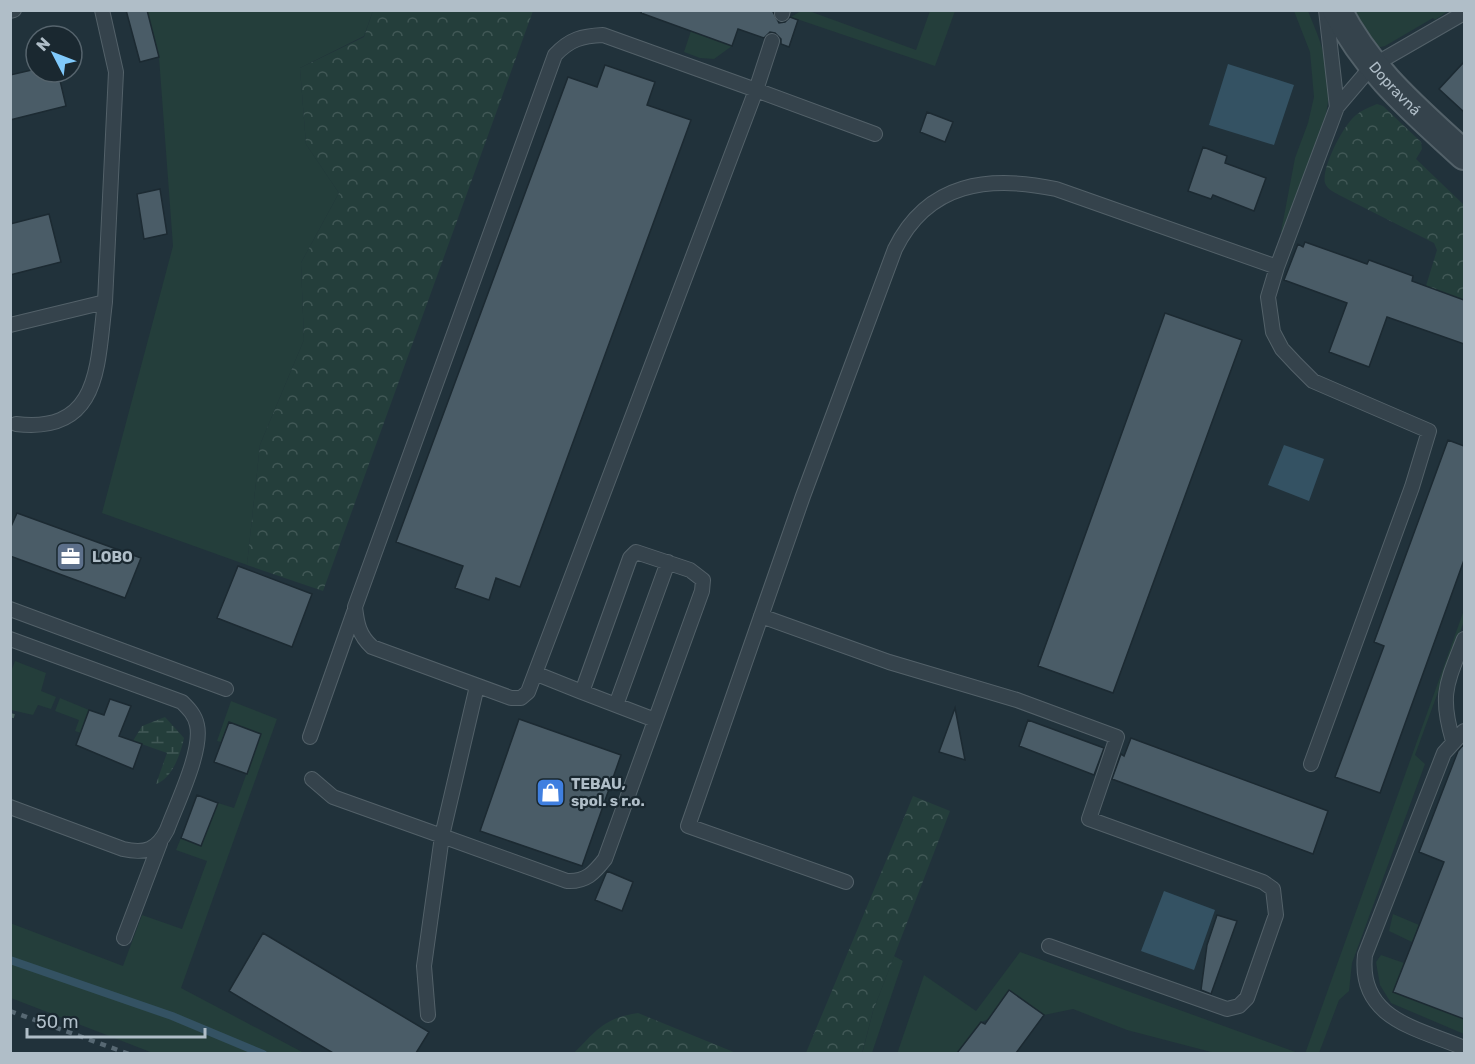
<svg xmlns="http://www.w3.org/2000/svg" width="1475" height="1064" viewBox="0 0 1475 1064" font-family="Rubik,sans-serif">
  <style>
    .green { fill: #243e3b }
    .forest { fill: url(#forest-crowns) }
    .wetland { fill: url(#wetland-marsh) }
    .water { fill: #345263 }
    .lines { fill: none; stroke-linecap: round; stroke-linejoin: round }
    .stream { stroke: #345263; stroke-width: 8 }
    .building { fill: #4a5c67; stroke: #1c2a32; stroke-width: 1.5 }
    .lane-casing { stroke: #536169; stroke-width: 16 }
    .street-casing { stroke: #536169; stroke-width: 32 }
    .path { stroke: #435b58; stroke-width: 4; stroke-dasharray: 4.5 4.5; stroke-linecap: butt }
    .lane { stroke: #35434c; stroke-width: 14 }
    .street { stroke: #35434c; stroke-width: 28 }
    .rail { stroke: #576873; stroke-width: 4.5; stroke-dasharray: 6 6; stroke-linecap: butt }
    .labels { text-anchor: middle; stroke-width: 4.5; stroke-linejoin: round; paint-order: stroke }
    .street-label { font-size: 15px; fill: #b0bec8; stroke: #1a2830 }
    .poi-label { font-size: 15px; font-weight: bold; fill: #b0bec8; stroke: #1a2830; text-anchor: start }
  </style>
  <defs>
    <pattern id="forest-crowns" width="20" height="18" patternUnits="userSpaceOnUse" patternTransform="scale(1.5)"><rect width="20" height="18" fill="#243e3b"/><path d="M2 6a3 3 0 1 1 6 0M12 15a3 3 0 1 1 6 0" fill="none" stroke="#415856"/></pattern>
    <pattern id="wetland-marsh" width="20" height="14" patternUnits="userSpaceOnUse" patternTransform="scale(1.5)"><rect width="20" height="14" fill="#243e3b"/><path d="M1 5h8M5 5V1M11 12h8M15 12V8" fill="none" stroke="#415856"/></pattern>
  </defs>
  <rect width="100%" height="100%" fill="#21323b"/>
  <path class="green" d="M147 11H373L364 36 300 68 306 144 339 193 301 263 304 340 260 445 247 565 102 513 173 246 159 57Z
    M801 11H809L916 50 930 11H955L935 66 791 17Z
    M1294 11H1308C1316 31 1325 51 1328 73 1335 121 1301 188 1285 234L1281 232 1295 158 1308 123 1314 97 1310 52Z
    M1355 11H1448L1435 20 1433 18 1385 46 1376 48Z
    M691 31 732 46 714 59 700 58 684 52Z
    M1464 610V621L1415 755 1425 764 1352 963 1349 991 1339 1000 1319 1053 1305 1054Z
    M15 661 46 673 41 691 56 697 51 709 38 705 33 715 11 710V672Z
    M60 698 89 710 81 733 75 731 79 720 55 711Z
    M231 701 277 719 181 988 304 1053H153L11 998 10 923 123 966 142 915 182 929 207 861 176 850 181 838 201 846 218 803 234 808 261 734 229 722 221 742 217 741Z
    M1393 914 1419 925 1412 942 1389 931Z
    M1020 952 1298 1053H1215L1127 1030 1073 1009 1044 1015 1010 990 989 1019 981 1022 960 1049V1053L897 1054 924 975 976 1011Z
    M1381 955 1404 963 1393 992 1464 1019V1034L1391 1003 1380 985 1376 962Z
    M894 956 903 961 872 1053 862 1054 873 1011Z"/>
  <path class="forest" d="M373 11H533L323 591 247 565 260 445 304 340 301 263 339 193 306 144 300 68 364 37Z
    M1377 104 1383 106 1421 142 1422 149 1416 159 1464 205V300L1426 286 1437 250 1434 243 1339 195C1334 192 1327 189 1325 183 1321 168 1344 124 1356 115 1362 110 1370 107 1377 104Z
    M913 796 950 811 873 1011 862 1053H806Z
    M638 1013 736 1053H574C597 1030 604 1018 638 1013Z"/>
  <path class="wetland" d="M165 717 184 738C181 753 172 779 156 784L167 753 133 741 142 726Z"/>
  <path class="water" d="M1228 64 1294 85 1274 145 1209 125Z
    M1284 445 1324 459 1309 501 1268 485Z
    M1164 891 1215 910 1194 970 1141 951Z"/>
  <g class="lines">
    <path class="stream" d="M10 960 172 1016 263 1054"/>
  </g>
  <path class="building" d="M126 10H147L159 57 140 62Z
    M642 10H772L779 23 785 22 790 17 798 20 789 47 781 44V39L775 33 770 32 764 38 738 29 732 46 641 13Z
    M1464 62V112L1439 89Z
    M605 65 655 82 647 105 691 120 520 587 496 578 489 600 455 588 463 566 396 542 568 77 597 87Z
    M36 69V72H58L66 106 10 120V75Z
    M927 112 953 122 945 142 920 132Z
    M1203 147 1227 156 1225 163 1266 178 1254 211 1213 195 1211 199 1188 191Z
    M160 189 167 234 144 239 137 194Z
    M49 214 61 262 10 275V224Z
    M1305 242 1367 264 1369 260 1413 276 1412 281 1464 300V344L1387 317 1369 367 1329 352 1347 303 1284 280 1298 244 1303 247Z
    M1165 313 1242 340 1113 693 1038 666Z
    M1448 440 1464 446V560L1380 793 1335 777 1384 646 1374 642Z
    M17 513 141 558 125 598 10 556V529Z
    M238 566 312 594 292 647 217 618Z
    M110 699 131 706 119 736 142 744 133 769 76 745 89 710 104 715Z
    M955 708 965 760 939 752Z
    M519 719 621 755 582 866 480 831Z
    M1028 720 1104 748 1094 775 1019 746Z
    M229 722 261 734 247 774 214 762Z
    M1131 738 1328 811 1313 854 1112 779 1121 754 1124 756Z
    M1464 744V1019L1393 992 1444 862 1419 852 1458 751Z
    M197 795 218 803 201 846 181 838Z
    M607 871 633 882 622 911 595 900Z
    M1217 915 1237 921 1211 994 1201 990 1207 945Z
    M263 933 429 1032 416 1053H333L229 991Z
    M1009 990 1044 1015 1016 1053H957L981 1022 985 1024Z"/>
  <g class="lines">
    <defs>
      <path id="lane" d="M10 11 14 10
        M782 14 783 10
        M772 41 756 90 603 35C582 36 570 39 555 55L355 607C357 624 359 635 372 647L511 698H521L528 692 756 90 875 134
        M1337 107 1372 66 1464 13
        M1277 267 1268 297 1273 332 1282 349 1296 364 1313 381 1429 431 1412 487 1311 764
        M10 325 105 302 116 72 102 10
        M16 424C101 434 97 365 105 302
        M10 609 226 689
        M761 616 889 662 1017 700 1117 737 1089 819 1263 882 1273 889 1276 915 1247 998 1239 1006 1227 1009 1049 946
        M10 639 182 702C189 709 195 715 197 725 203 751 176 805 167 830 157 850 145 854 123 849L10 807
        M582 692 655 720
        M616 705 668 562
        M1464 731 1444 753 1365 955C1358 1019 1417 1028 1464 1048
        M310 737 354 612
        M1453 741C1439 694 1447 683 1464 639
        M312 779 333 797 442 836 477 686
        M846 882 688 826 803 496 895 249C928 182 989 175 1056 189L1277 267 1337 107 1326 10
        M124 938 160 843
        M428 1015 424 966 442 836 567 881C586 882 594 873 605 859L702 591 703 580 690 570 636 552 630 558 582 692 537 674"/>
      <g id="street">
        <path id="s1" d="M1337 10C1369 72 1414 109 1464 155"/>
      </g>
    </defs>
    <use href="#lane" class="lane-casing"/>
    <use href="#street" class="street-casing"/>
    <path class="path" d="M10 715 17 717"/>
    <use href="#lane" class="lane"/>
    <use href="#street" class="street"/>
    <path class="rail" d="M10 1011 129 1054"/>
  </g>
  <defs>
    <symbol id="office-square" viewBox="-11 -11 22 22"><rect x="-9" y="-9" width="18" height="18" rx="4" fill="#5c6f8a" stroke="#1a2830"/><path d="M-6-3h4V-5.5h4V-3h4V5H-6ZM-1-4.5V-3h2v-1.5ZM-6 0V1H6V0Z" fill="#fff"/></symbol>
    <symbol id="shop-square" viewBox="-11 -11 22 22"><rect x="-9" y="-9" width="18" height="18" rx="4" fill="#3f7fe0" stroke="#1a2830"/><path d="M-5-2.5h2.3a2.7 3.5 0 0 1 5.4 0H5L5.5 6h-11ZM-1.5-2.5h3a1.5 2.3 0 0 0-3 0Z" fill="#fff"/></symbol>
  </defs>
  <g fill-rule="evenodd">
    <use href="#office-square" x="54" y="540" width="33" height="33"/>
    <use href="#shop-square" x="534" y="776" width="33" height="33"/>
  </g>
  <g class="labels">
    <g class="street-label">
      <text dy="5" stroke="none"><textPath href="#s1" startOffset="98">Dopravná</textPath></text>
    </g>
    <g class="poi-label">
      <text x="92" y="562">LOBO</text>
      <text x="571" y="789">TEBAU,<tspan x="571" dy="17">spol. s r.o.</tspan></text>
    </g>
  </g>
  <rect width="1475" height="1064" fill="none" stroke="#b0bec8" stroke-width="24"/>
  <g transform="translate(54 54) rotate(312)"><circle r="28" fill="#1a2830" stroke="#56646d" stroke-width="1.5"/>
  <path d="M0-4.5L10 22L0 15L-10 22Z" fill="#80cafc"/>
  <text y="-9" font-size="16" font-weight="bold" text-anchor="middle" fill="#b0bec8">N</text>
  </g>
  <path d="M27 1028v9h178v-9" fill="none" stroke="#b0bec8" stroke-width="3"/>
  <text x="36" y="1028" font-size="18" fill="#b0bec8" stroke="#1a2830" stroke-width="4.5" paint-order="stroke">50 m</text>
</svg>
